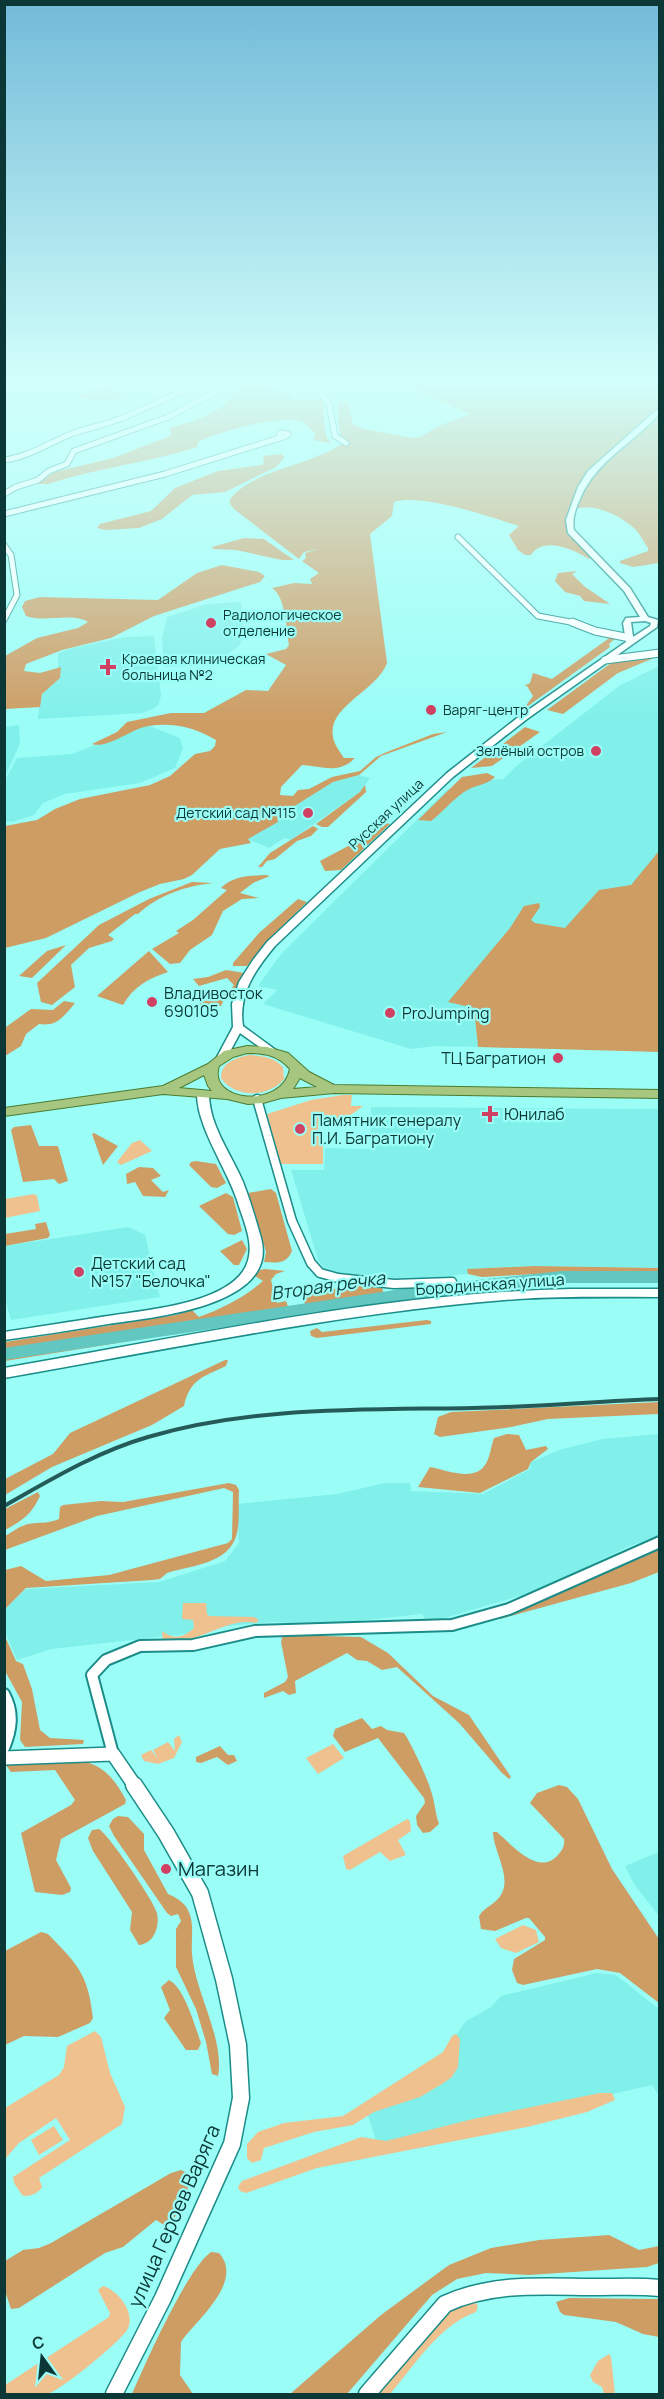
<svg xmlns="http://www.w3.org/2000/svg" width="664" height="2399" viewBox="0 0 664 2399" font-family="Manrope,sans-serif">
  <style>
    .built { fill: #81f0ea }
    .green { fill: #eec18e }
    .forest { fill: #cd9d64 }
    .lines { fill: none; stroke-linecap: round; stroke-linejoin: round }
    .river { fill: #62c6c1; fill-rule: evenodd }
    .minor-far3-casing { stroke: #1c8c88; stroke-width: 7 }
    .minor-far2-casing { stroke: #1c8c88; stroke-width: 9 }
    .minor-far1-casing { stroke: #1c8c88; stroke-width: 11 }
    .minor-casing { stroke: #1c8c88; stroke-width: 14 }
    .tertiary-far1-casing { stroke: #1c8c88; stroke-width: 16 }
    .tertiary-casing { stroke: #1c8c88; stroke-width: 19 }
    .secondary-casing { stroke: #1c8c88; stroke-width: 3 }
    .primary-casing { stroke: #4b7c30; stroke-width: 2 }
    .minor-far3 { stroke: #fff; stroke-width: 5 }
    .minor-far2 { stroke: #fff; stroke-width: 7 }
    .minor-far1 { stroke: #fff; stroke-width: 8 }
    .minor { stroke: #fff; stroke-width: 10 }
    .tertiary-far1 { stroke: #fff; stroke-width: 13 }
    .tertiary { stroke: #fff; stroke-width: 16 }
    .secondary { fill: #fff; fill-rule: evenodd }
    .primary { fill: #a7c780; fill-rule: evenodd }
    .rail { stroke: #245b58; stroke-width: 4 }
    .poi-dot { fill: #d04062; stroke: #9afef7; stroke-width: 2 }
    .labels { text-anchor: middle; stroke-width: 4.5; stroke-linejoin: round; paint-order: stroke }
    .far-poi-label { font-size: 14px; fill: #0b3836; stroke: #9afef7; text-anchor: start }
    .far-street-label { font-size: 14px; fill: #0b3836; stroke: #9afef7 }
    .poi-label { font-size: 16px; fill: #0b3836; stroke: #9afef7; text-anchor: start }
    .street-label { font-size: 16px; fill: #0b3836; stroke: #9afef7 }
    .water-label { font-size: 18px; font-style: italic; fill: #0f3e3c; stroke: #9afef7 }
    .near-poi-label { font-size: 20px; fill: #0b3836; stroke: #9afef7; text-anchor: start }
    .near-street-label { font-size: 20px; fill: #0b3836; stroke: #9afef7 }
  </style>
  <rect width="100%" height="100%" fill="#9afef7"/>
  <path class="built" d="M241 602 242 639 239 646 211 665 164 667 162 639 167 617 207 604Z
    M154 636 161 696 158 705 153 709 141 713 38 719 40 700 45 690 58 680V653L73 648 125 637Z
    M659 666V862L564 941 449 1002 474 1007 478 1047 436 1046 411 1049 263 1004 277 990 258 986 281 954 447 790 469 781 503 779 520 763 619 686Z
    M19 725 20 743 5 777V727Z
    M147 725 180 738 183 749 175 768 140 783 65 794 43 803 34 815 12 822 5 821V780L17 758 72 754Z
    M359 775 370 778 360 792 291 840 285 838 269 848 247 839 277 822 276 817 333 782Z
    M371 1107 659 1109V1268L534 1266 468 1269V1274L454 1275 447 1278 387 1279 379 1277 328 1274 318 1260 291 1170H324L325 1148 370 1149Z
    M129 1227 145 1235 160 1297 11 1320 5 1299V1246Z
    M659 1434V1536L632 1545 536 1591 428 1623 422 1614 321 1625 274 1622 215 1627 194 1633 52 1649 17 1660 5 1632 4 1609 26 1589 159 1582 225 1561 239 1543 237 1504 337 1494 385 1483H410L411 1491 483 1494 530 1469 531 1462 559 1450 602 1439Z
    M659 1852V1916L634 1884 625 1866Z
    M597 1973 616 1975 659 2009V2096L652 2085 378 2148 366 2109 444 2052 466 2021 491 2007 501 1996Z"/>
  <path class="green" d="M249 1055C263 1056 274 1057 283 1067L284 1079C270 1097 235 1099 221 1078 221 1062 236 1058 249 1055Z
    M343 1095H352L351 1106H363L344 1120 318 1124V1135L323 1136V1164H279L267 1114 311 1100Z
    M140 1140 152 1151 121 1165 117 1162 132 1143Z
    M34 1194 37 1196 40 1211 5 1218V1199Z
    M183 1603H206L207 1614 209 1616 254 1617 259 1620 256 1623C227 1616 198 1646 163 1641L162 1631C174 1640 183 1638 194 1628L193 1620 182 1619Z
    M179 1735 182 1742 174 1758 158 1764 144 1761 141 1755 151 1750 158 1759 153 1750 168 1742 175 1751 174 1739Z
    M333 1744 344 1758 318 1774 306 1758Z
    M407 1819 410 1821 411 1831 398 1840 406 1855 390 1861 380 1852 350 1870 346 1869 343 1856Z
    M523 1925 536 1930 539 1942 516 1953 501 1948 495 1939Z
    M95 2031 101 2037 110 2073 125 2107 122 2124 39 2178 42 2187C39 2193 28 2198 22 2195L14 2183 13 2177 70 2140 56 2118 19 2143 5 2159V2108L59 2075 64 2067 67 2046Z
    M456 2034 460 2039 458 2067 452 2077 442 2084 420 2097 374 2112 353 2125 314 2132 264 2148 261 2160 252 2163 247 2158V2144L258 2132 284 2123 343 2116 443 2052 452 2036Z
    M600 2093H612L615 2100 587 2112 527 2127 317 2168 246 2193 240 2191 238 2187 242 2181 361 2137 386 2141 473 2119Z
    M54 2126 63 2140 39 2155 31 2140Z
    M103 2286C118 2290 137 2314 127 2330 120 2342 59 2392 47 2394 34 2397 18 2395 5 2394V2385L109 2317 110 2313 98 2290Z
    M475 2302 478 2306 476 2312C439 2325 415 2365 390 2394H374L443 2316 461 2304Z
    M609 2354 611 2357 615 2394H604L602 2387 593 2382 590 2375 598 2361Z"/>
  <path class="forest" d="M115 386 119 388 114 391 126 397C111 401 93 403 79 396L96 388Z
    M236 386C257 386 280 382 293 400L321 399C326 413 321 433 331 443L313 440 316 434 302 421C278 415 221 431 198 442L197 447C148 463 96 468 48 484H37L55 472 113 458 168 437 171 435 170 428C193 421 229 413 236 386Z
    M407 386H659V563L633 567 620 563V561L648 551V548C644 542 640 534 635 529 619 514 585 498 567 514 565 536 582 542 591 559H589C573 549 543 536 531 555H525L518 550 509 535 519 526C490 517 422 493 394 502L392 516 370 534 387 663C376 692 327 706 333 737 334 744 340 752 344 758H355C338 775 322 766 302 765L281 787 280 795 293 796 298 790 309 789 332 777 360 771 376 757 387 752 433 734 447 732 381 756 359 775 333 782 277 817 278 822 248 839 251 843 220 849 192 875 184 879 160 884 140 892 46 938 5 948V826L37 820 55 809 80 799 150 785 170 776 195 754 210 751 215 746 216 740C195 727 169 721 144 727 129 731 106 749 92 744L117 732 127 722 171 713H204L246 690 268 691 286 665 266 654 286 649 289 645C286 629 286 597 272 588L294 583 312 584 310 579 319 573 302 561 306 558 305 553 318 549 304 552 299 559 234 509 230 504V499C256 468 311 466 343 443L338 425V401L348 402 353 424 364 429 412 438 420 437 439 426 470 414Z
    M281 454 285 457 276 467 225 492 192 495 162 519 139 528 105 530 97 528 100 524 151 511 175 488 218 471 262 465 264 463 263 456Z
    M244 538 264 539 294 560H282L236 550 213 549 212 547Z
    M222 565 259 572 265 576 260 582 154 616 111 638 62 650 26 664 24 671 40 673 61 667 60 678 42 694 40 707 5 709V656L37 638 78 628 88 622C72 612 45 623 26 616L22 607 25 601 40 597 158 600 197 573Z
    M577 571 572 574 584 586 610 604 584 601 580 596 565 592 555 581 558 573Z
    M612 636 616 638 609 644 610 647 528 706 525 707 533 696 527 686H524L530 683 533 673 552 679Z
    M651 658H654L618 673 563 714 547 710 611 663Z
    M525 727 540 732 492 766 471 768Z
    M487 773 495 777C487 785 474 785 464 792 452 800 443 812 431 821L418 820 462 777Z
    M365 785 366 792 328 827H322L316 824 360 792Z
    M377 821 390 824 341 870 325 871 320 861 352 844Z
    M313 826 318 829 311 836 297 841 275 859 267 861 262 867H258L270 853Z
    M659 851V1052L478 1047 474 1008 448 1002 510 928 524 906 539 903 540 907 531 920 535 923 565 928 599 890 631 885Z
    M266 875 270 876 253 883 240 893 259 898 242 899 223 911 212 935 190 950 180 963 170 964 152 949 179 933 176 931 193 920 227 890 221 888C234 875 250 876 266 875Z
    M192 882 213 883C185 886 159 895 138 914H135L108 935 114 939 112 941 89 948 71 965 75 987 52 1005 41 1002 37 983 99 925 149 899Z
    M298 899 307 902 266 942 247 966H233V963L259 933Z
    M66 945 32 978 19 976 47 951Z
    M149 951 168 972C149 978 133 987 123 1005L97 996Z
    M226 970 244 973 233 998 224 999 221 1006 201 1005 199 1003 228 993 234 985 227 978 199 986 193 979 208 977Z
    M64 1001 75 1003C64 1016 57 1027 39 1024L26 1034 21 1046 5 1056 6 1027 31 1009 53 1010Z
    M31 1125 39 1146H58L68 1181 59 1184 54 1179 23 1182 11 1130 14 1127Z
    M94 1133 118 1146 103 1165 92 1134Z
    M196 1161 216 1164 226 1183 217 1188 211 1187 189 1165 191 1162Z
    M139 1167 153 1168 161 1176 151 1180 163 1192 169 1190 165 1197 143 1196 135 1182 127 1184 126 1174Z
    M271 1189 276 1193 292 1251C287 1264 277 1263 264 1262L266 1252 248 1193Z
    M226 1193 233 1197 242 1231 234 1235 228 1234 199 1206Z
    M46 1222 50 1235 48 1238 5 1246V1234L36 1229 35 1224Z
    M242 1240 247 1249 239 1265H234L220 1251Z
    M534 1266 659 1268V1273H557L482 1277 468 1274 467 1269Z
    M265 1269 285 1271 276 1274 271 1280 277 1303 286 1301 291 1315 5 1361V1342L176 1315 192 1310 199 1317C223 1308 243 1298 263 1281L255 1276 260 1270Z
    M366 1285H381L384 1294 381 1302 308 1312 301 1293Z
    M427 1320 431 1321V1324L317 1338 311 1336 310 1331 317 1328 322 1332Z
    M225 1360H228L226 1366C203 1377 190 1379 184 1406L152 1425 52 1467 5 1495V1479L53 1454 70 1433Z
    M659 1402V1414L548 1419 511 1427 440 1437 434 1434 438 1417 451 1412Z
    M507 1434 519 1435 526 1450 546 1446 548 1449 531 1462 528 1469 480 1493 418 1487 430 1467C446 1470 474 1482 485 1465 490 1458 491 1446 494 1438Z
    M229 1483 236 1485 239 1490C238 1503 240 1519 237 1533 230 1564 192 1565 167 1573L160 1579 152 1580 26 1588 5 1609V1570L21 1566 46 1581 109 1575 228 1543 232 1539 233 1492 224 1488 97 1516 5 1550V1536C12 1532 20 1526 28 1524 39 1522 48 1524 59 1519L60 1507 63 1505 101 1501 123 1502Z
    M38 1492 40 1496C32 1514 22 1521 5 1530V1509Z
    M659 1549V1572L631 1583 500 1619 497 1618Z
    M4 1634 16 1661 23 1664 32 1689 40 1730 50 1738 84 1740 83 1744 25 1747 20 1740 22 1702 5 1671Z
    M283 1635 361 1637 388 1653 433 1696 469 1715 511 1777 509 1779 502 1773 459 1723 397 1667 382 1670 367 1661 357 1660 347 1653 295 1681 296 1693 289 1695 283 1691 264 1698V1693L285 1682 288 1677 281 1642Z
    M362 1718 372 1729 381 1726 387 1730 404 1733C412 1745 427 1777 431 1791 435 1802 435 1813 439 1824L430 1832 423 1833 417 1825 416 1816 425 1803 424 1798 378 1738 345 1752 333 1736 335 1729Z
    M220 1746 228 1755H234L237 1761 228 1765 217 1757 201 1763 196 1762V1757Z
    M77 1760C103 1764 114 1778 126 1800L125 1804 61 1839 56 1860 71 1888 70 1892 62 1895 35 1892 21 1833 71 1805 75 1800 55 1770 11 1772 5 1764Z
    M559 1785 567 1787 578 1799 612 1869 659 1939V2003L620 1973 597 1969 523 1985 517 1983 512 1970 514 1959 545 1940V1937L529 1918H526L495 1931 481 1929 479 1916C485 1906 497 1904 502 1893 511 1875 493 1850 493 1832H497C512 1845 538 1876 557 1856 562 1851 565 1846 564 1839L530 1803 537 1793Z
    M118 1816 128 1817 144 1834V1850L168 1894C179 1899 186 1903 190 1915 194 1927 191 1940 192 1953 194 1990 225 2039 218 2076L212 2074 206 2042 196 2009 176 1967V1929L181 1921 178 1914 171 1916 167 1913 114 1836 109 1826 113 1819Z
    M99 1829C109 1835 154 1901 157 1913 160 1926 154 1944 139 1945L130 1930 132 1912 93 1851 88 1838 92 1830Z
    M41 1932 48 1934C78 1965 88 1974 93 2018L90 2023 58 2037 24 2036 5 2045V1951Z
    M169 1980C184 1987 195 2026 201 2043L198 2050H186L164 2018 170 2010 161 1987Z
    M181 2170 187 2173 188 2190 173 2221 164 2225 156 2220 123 2247 105 2253 19 2308 11 2309 5 2291V2261L23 2250 39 2248 51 2243 171 2173Z
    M609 2235 639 2250 659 2246V2263L647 2267 529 2275 486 2273 457 2279 432 2295 347 2394H290L381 2315 449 2265 491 2248 539 2240Z
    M211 2252 219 2253C245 2282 195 2321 181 2342L180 2375 193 2394H132C145 2364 187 2269 211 2252Z
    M569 2298 659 2299V2337L643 2334 616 2322 564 2315 560 2312 556 2302Z"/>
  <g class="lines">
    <path class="river" d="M562 1271H660V1283H562L422 1298 4 1360V1348L422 1286Z"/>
    <defs>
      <path id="minor-far3" d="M316 386 329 404 335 436 346 443
        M4 460C29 457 50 442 74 433 87 428 101 426 114 421 143 411 168 396 196 386
        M4 494 16 487 38 480 49 471 67 464 74 451 168 417 227 386
        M4 514 165 474 286 436 288 434 280 433 279 437
        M458 537 538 616 576 623
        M4 545 11 555 17 595 4 620"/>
      <path id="minor-far2" d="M572 622 595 631 630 638
        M605 660 660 653"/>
      <path id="minor-far1" d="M257 1099 292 1221 311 1263 320 1273 338 1278 394 1284 452 1282"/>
      <path id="minor" d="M4 1694C14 1712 12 1729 4 1748
        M113 1754 92 1675 106 1660 140 1646 193 1645 255 1631 452 1625 509 1609 660 1542"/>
      <path id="tertiary-far1" d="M4 1758 113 1754 135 1786"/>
      <path id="tertiary" d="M114 2394 163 2298 232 2144 241 2098 238 2045 224 1979 200 1893 166 1833 134 1785
        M367 2394 445 2304C495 2281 547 2287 600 2287 620 2287 640 2286 660 2288"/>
      <path id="secondary" d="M660 407V413C633 444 596 460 580 499 575 510 572 519 574 530L630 588 648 617 658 620 657 627 527 719 453 777 275 946C255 970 238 994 243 1026L277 1051 276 1053H268L240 1033 226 1059H218L217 1057 233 1027 232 1004 239 982 253 960 267 942 447 773 521 715 626 642 623 623 626 618 640 617 624 591 568 533 566 520 578 487 588 471ZM645 621 651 623 650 626 633 637 631 622Z
        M203 1091 209 1094C209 1125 231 1154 243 1182 250 1200 256 1220 261 1238 280 1307 149 1318 108 1324 74 1330 39 1335 4 1340V1332C39 1327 74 1321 108 1316 145 1310 228 1304 246 1266 256 1244 243 1221 237 1200 226 1167 197 1127 197 1094Z
        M571 1289H660V1297C612 1297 565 1296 518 1299 345 1312 175 1348 4 1378V1368C190 1336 383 1293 571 1289Z"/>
      <path id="primary" d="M247 1046 267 1047 288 1053 309 1072 334 1085 660 1090V1098L334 1093 281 1098 263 1103 248 1104 227 1099 163 1094 4 1116V1108L163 1086 208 1064 224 1051ZM247 1053C265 1053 278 1055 290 1069 282 1110 207 1102 219 1066L233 1057ZM204 1075 208 1086 212 1091 179 1088ZM300 1078 317 1087 293 1089Z"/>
    </defs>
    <use href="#minor-far3" class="minor-far3-casing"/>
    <use href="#minor-far2" class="minor-far2-casing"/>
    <use href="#minor-far1" class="minor-far1-casing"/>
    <use href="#minor" class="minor-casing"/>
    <use href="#tertiary-far1" class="tertiary-far1-casing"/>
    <use href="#tertiary" class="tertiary-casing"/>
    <use href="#secondary" class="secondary-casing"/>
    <use href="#primary" class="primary-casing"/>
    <use href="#minor-far3" class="minor-far3"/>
    <use href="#minor-far2" class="minor-far2"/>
    <use href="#minor-far1" class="minor-far1"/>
    <use href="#minor" class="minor"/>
    <use href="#tertiary-far1" class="tertiary-far1"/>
    <use href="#tertiary" class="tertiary"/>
    <use href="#secondary" class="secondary"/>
    <use href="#primary" class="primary"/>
    <path class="rail" d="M4 1506C50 1480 96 1452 148 1437 253 1406 365 1410 473 1408 536 1407 598 1401 660 1399"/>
  </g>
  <linearGradient id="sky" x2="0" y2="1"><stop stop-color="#72bbd8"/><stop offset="0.53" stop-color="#d2fffb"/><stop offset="1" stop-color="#d2fffb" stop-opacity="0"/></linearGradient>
  <rect width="664" height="722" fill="url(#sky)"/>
  <g class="poi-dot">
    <circle cx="211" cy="623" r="6"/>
    <path d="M105 658h6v6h6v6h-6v6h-6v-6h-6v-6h6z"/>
    <circle cx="431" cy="710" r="6"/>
    <circle cx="596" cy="751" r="6"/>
    <circle cx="308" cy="813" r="6"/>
    <circle cx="152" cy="1002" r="6"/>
    <circle cx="390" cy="1013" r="6"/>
    <circle cx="558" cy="1058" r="6"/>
    <path d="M487 1105h6v6h6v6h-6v6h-6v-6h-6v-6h6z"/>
    <circle cx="300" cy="1129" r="6"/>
    <circle cx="79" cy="1272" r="6"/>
    <circle cx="166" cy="1869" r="6"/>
  </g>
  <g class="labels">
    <g class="far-poi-label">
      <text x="223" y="620">Радиологическое<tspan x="223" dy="16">отделение</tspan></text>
      <text x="122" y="664">Краевая клиническая<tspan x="122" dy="16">больница №2</tspan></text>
      <text x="443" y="715">Варяг-центр</text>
      <text x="584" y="756" text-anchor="end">Зелёный остров</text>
      <text x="296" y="818" text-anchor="end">Детский сад №115</text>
    </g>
    <g class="far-street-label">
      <text transform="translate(386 814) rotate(-43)" y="5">Русская улица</text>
    </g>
    <g class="poi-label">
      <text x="164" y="999">Владивосток<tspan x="164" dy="18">690105</tspan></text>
      <text x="402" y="1019">ProJumping</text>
      <text x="546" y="1064" text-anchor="end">ТЦ Багратион</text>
      <text x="504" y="1120">Юнилаб</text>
      <text x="312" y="1126">Памятник генералу<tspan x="312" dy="18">П.И. Багратиону</tspan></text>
      <text x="91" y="1269">Детский сад<tspan x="91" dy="18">№157 "Белочка"</tspan></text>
    </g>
    <g class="street-label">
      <text transform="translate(490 1284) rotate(-4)" y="6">Бородинская улица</text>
    </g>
    <g class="water-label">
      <text transform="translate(328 1286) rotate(-8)" y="6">Вторая речка</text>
    </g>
    <g class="near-poi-label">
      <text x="178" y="1876">Магазин</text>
    </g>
    <g class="near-street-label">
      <text transform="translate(174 2216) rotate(-66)" y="7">улица Героев Варяга</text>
    </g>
  </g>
  <rect width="664" height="2399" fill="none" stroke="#0b3836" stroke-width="12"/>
  <g transform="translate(42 2357) rotate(345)" stroke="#9afef7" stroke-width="4.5" paint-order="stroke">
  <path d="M0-4.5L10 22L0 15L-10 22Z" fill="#0b3836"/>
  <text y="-9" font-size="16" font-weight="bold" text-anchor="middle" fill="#0b3836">С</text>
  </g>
</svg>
